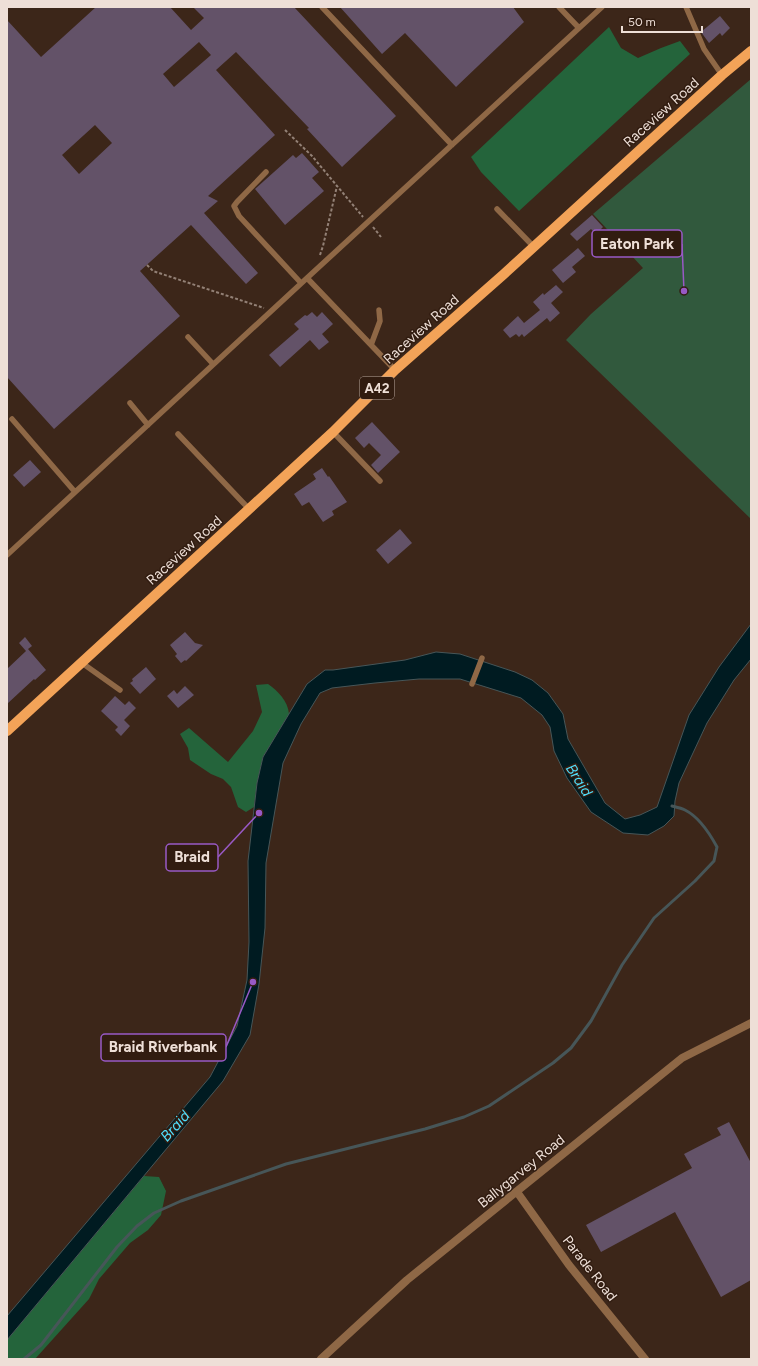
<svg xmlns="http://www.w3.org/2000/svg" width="758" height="1366" viewBox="0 0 758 1366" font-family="Figtree,sans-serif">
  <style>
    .green { fill: #31593d }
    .forest { fill: #24643b }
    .water { fill: #001b21; stroke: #475658 }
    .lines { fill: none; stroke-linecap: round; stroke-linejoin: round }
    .stream { stroke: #475658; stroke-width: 3 }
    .building { fill: #635268; fill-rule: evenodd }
    .path { stroke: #938176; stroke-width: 2; stroke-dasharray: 3 2; stroke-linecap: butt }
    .service { stroke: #8f6846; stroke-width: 5.5 }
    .minor { stroke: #8f6846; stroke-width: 8 }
    .tertiary { stroke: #8f6846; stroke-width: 8 }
    .primary { stroke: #f3a358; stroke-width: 10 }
    .labels { text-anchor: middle; stroke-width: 3; stroke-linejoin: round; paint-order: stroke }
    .shield { fill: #311c10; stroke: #b5a49b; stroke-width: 1 }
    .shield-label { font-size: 13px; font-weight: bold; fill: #eedfd7 }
    .street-label { font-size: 14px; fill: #eedfd7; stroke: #311c10 }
    .water-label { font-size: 15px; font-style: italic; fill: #50ddfa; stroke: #311c10 }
    .leader { fill: none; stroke: #9859c5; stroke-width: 1.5 }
    .callout-dot { fill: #9859c5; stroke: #311c10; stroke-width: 1.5 }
    .callout { fill: #311c10; stroke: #9859c5; stroke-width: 1.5 }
    .callout-label { font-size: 15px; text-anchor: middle; font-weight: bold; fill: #eedfd7 }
  </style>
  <rect width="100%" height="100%" fill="#3c2619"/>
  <path class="green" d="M751 79V519L566 340 591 314 643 268 593 214Z"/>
  <path class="forest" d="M609 27 621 48 638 58 661 48 680 41 690 54 519 211 481 172 471 157Z
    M268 684C278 691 288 701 289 714L263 757 257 783 254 807 246 812 238 807 231 787 223 779 211 774 190 760 188 748 180 734 189 728 228 762 253 731 262 712 256 685Z
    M144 1176 159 1177 166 1191 161 1215 148 1230 130 1243 99 1279 89 1299 35 1359H7V1340Z"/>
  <path class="water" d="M751 624V659L734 680 707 723 679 783 675 801 674 816 664 826 648 835 623 833 591 812 567 778 554 751 550 727 542 715 521 698 460 679H419L375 683 332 688 320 693 301 724 283 763 266 863 265 928 259 984 250 1035 223 1081 7 1340V1316L210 1077 237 1026 247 980 249 942 248 861 257 783 263 757 307 684 325 670H333L405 660 436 652 460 654 515 672 532 680 548 693 563 714 568 739 605 803 625 819 640 815 657 807 689 715 719 667Z"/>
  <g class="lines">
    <path class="stream" d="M24 1359 41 1345 117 1247 137 1226 154 1213 181 1201 286 1164 425 1129 464 1117 489 1106 553 1063 571 1048 591 1021 622 965 654 918 695 881 714 861 717 847C710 834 699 817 685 810 681 808 676 807 672 806"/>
  </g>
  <path class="building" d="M96 7H170L191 30 204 18 193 7H294L396 116 342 167 307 129 309 128 236 52 216 70 275 135 208 196 218 201 204 213 258 273 246 284 191 225 140 271 180 316 54 429 7 377V20L41 57ZM199 42 211 55 174 87 163 74ZM95 125 112 143 79 174 62 155Z
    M340 7H513L524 22 456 87 405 33 382 54Z
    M720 16 730 28 722 36 720 33 709 43 701 32Z
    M302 153 319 172 312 178 324 191 285 225 255 189 293 155 296 158Z
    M592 215 603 227 596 234 591 229 577 241 570 234Z
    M578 248 585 256 572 267 576 272 563 283 552 270Z
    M556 285 563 292 551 303 560 313 550 322 547 318 524 337 522 334 519 337 516 334 510 338 503 330 518 316 524 323 540 310 533 302 543 293 544 295Z
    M312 312 317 317 322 312 333 324 322 334 329 342 319 350 310 340 280 367 269 355 299 329 294 324 305 315 307 316Z
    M372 422 400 452 378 473 371 465 381 455 369 443 364 448 355 438Z
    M30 460 41 472 24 487 13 475Z
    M322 468 328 477 329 476 347 502 332 511 334 515 323 522 309 502 302 506 294 494 316 479 313 474Z
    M400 529 412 543 388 564 376 550Z
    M185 632 195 643 203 645 186 661 185 660 181 663 175 656 177 654 170 645Z
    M25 637 32 646 28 649 46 670 35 680 34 679 7 704V669L26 651 19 643Z
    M146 667 156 679 140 694 130 683 133 681 132 679Z
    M185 686 194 695 178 708 167 696 174 690 177 694Z
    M115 696 125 705 129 701 136 708 124 720 130 726 121 736 115 730 118 727 101 711Z
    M729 1122 751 1163V1280L721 1297 675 1212 601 1252 586 1225 692 1168 684 1154 721 1135 717 1128Z"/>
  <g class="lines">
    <path class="path" d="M285 130 312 156 363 217
      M373 227 381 237
      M320 255 323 246 337 186
      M147 265 153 271 264 308"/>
    <path class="service" d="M322 7 452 145
      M559 7 579 28
      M686 7 704 49 722 75
      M266 172 237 202 234 206 239 216 301 283
      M497 209 533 246
      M307 278 602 7
      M188 337 213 364
      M371 345 380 321 379 310
      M130 403 148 425
      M12 419 75 492
      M333 432 380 481
      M178 434 249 509
      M7 555 307 278 395 370
      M82 663 120 690
      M472 684 482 658"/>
    <path class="minor" d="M517 1192 569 1265 645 1359"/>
    <path class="tertiary" d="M321 1359 407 1280 682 1058 751 1023"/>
    <path class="primary" d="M7 731 333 432 395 370 504 274 722 75 751 51"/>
  </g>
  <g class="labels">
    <rect class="shield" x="360" y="377" width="34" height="22" rx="3"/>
    <g class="shield-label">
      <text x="377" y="393">A42</text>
    </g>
    <g class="street-label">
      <text transform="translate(661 112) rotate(-42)" y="5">Raceview Road</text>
      <text transform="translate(421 329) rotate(-42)" y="5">Raceview Road</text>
      <text transform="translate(184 550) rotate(-42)" y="5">Raceview Road</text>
      <text transform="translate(521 1171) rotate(-39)" y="5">Ballygarvey Road</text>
      <text transform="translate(590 1268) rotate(52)" y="5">Parade Road</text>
    </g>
    <g class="water-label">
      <text transform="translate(579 780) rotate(57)" y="5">Braid</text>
      <text transform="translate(175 1126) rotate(-48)" y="5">Braid</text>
    </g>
  </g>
  <path class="leader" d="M684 291L682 244M259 813L218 857M253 982L226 1047"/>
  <g class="callout-dot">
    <circle cx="684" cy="291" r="4"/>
    <circle cx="259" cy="813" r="4"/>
    <circle cx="253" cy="982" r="4"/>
  </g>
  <g class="callout">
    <rect x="592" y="230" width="90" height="27" rx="4"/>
    <rect x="166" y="844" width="52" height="27" rx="4"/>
    <rect x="101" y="1034" width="125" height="27" rx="4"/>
  </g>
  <g class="callout-label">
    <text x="637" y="249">Eaton Park</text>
    <text x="192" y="862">Braid</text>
    <text x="163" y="1052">Braid Riverbank</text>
  </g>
  <rect width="758" height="1366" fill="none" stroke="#eedfd7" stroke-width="16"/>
  <path d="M622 26v6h80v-6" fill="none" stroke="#eedfd7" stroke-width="2"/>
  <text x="628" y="26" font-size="12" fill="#eedfd7" stroke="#311c10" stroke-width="3" paint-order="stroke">50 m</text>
</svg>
